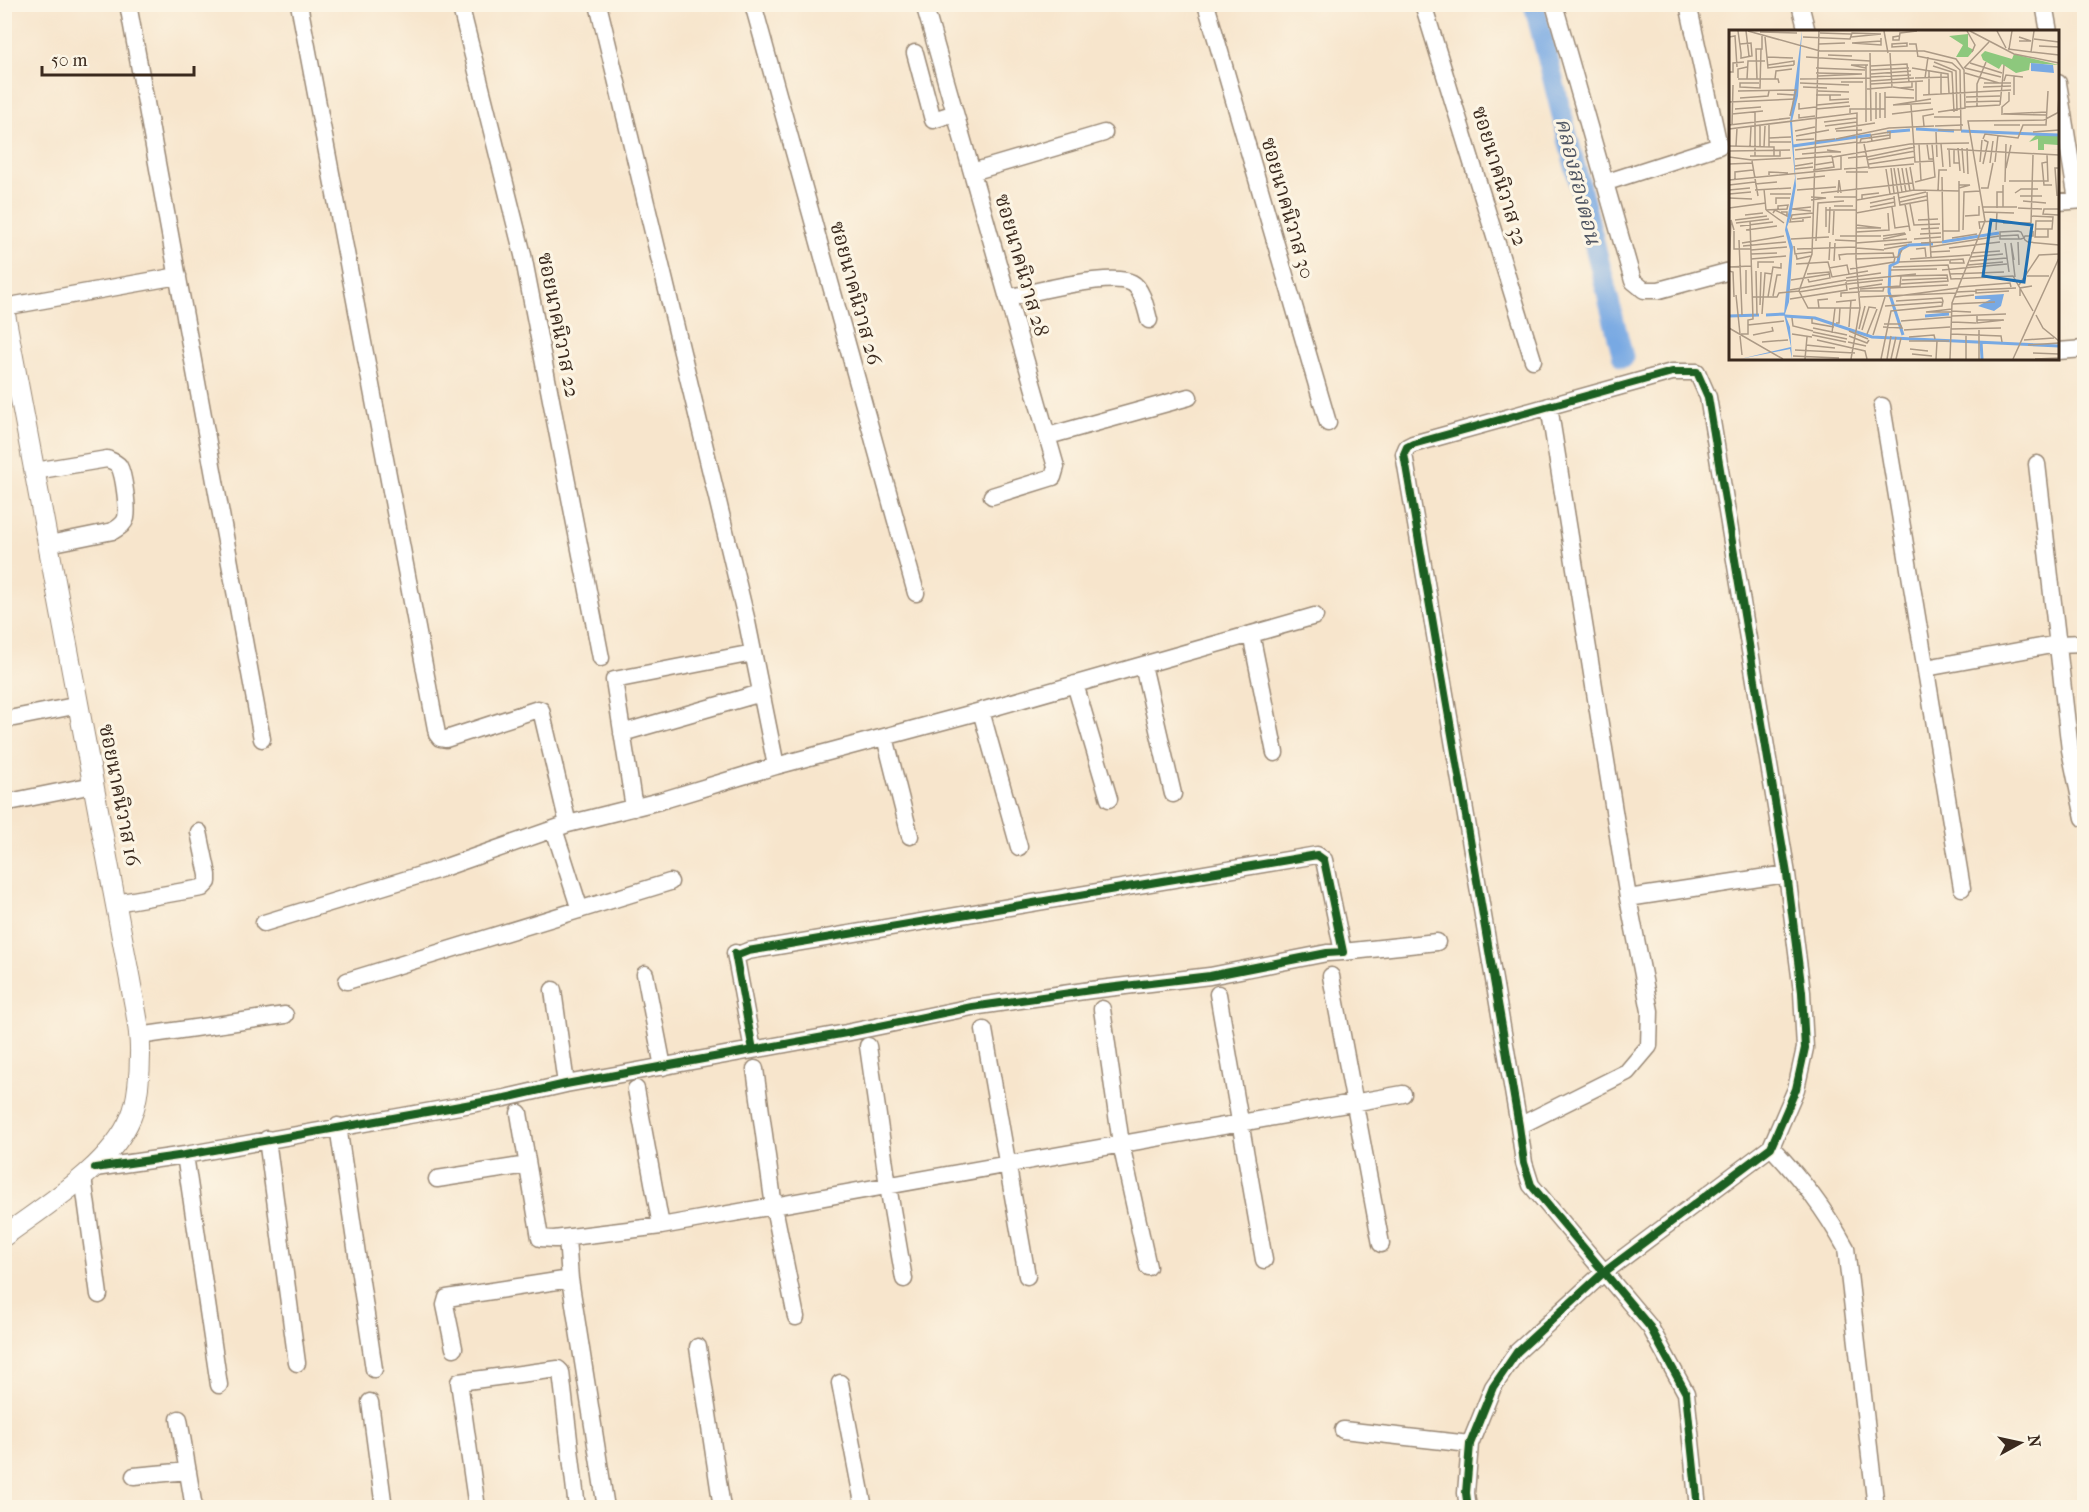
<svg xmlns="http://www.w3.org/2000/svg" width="2089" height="1512" viewBox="0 0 2089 1512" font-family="'IM FELL French Canon','Noto Serif Thai',serif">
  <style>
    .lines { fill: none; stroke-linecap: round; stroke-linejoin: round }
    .canal { stroke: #78a9e3; stroke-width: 21 }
    .minor-casing { stroke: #998875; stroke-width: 19 }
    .tertiary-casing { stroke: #998875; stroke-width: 22 }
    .minor { stroke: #fff; stroke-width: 16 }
    .tertiary { stroke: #fff; stroke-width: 20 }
    .cycleway-casing { stroke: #fcf5e5; stroke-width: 11 }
    .cycleway { stroke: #1b5e20; stroke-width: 8 }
    .labels { text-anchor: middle; stroke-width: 6; stroke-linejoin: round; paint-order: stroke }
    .street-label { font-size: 21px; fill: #3b2a1e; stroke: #fcf5e5 }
    .water-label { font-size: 22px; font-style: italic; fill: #505663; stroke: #fcf5e5 }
    .inset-river { fill: none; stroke: #78a9e3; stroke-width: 3 }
    .inset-road { fill: none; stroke: #ac9a86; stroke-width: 1.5 }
    .view { fill: #1f6fb2; fill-opacity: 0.15; stroke: #1f6fb2; stroke-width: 3 }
    .inset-edge { fill: none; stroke: #3b2a1e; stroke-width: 3 }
  </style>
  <rect width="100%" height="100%" fill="#fcf5e5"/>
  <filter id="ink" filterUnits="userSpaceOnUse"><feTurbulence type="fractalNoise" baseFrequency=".0167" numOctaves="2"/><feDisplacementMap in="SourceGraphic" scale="12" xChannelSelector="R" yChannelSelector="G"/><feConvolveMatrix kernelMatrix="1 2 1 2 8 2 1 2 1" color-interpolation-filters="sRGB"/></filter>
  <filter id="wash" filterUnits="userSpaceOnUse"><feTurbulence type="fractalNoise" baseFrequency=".008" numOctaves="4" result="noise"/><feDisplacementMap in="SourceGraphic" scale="24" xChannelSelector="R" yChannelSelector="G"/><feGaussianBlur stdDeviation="1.35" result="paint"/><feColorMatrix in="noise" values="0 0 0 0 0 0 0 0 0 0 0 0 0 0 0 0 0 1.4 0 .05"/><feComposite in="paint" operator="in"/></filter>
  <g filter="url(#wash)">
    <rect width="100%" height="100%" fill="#f7e5cc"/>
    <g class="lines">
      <path class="canal" d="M1534 4 1623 357"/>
    </g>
  </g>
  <g filter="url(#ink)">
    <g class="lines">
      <defs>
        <path id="minor" d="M128 4 262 739
          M299 4 437 734 440 738 446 739 538 709 541 710 568 824
          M460 4 523 255 601 658
          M598 4 747 622 776 766
          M753 4 916 593
          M924 4 1056 467 1053 477 992 496
          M1206 4 1328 423
          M1423 4 1533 360
          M1554 4 1633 281 1644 290H1659L1730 271
          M1800 4 1807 32
          M2044 4 2049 32
          M915 53 933 120 955 113
          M2058 83 2077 200
          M972 172 1104 133
          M1604 183 1719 146 1688 4
          M2058 202 2084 200
          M1008 298C1033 292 1111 272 1132 283 1142 288 1146 309 1149 320
          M4 307 178 276
          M2058 351 2084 349
          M1882 406 1962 888
          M1048 436 1189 397
          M2037 464 2070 750 2084 818
          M35 471 107 459C112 461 116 462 119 466 124 475 128 508 126 518 124 525 119 527 113 531L49 544
          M1251 634 1275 753
          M1143 665 1173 794
          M1926 668 2057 644 2084 643
          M1075 684 1109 799
          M981 711 1019 847
          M4 720 79 705
          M622 733 761 693
          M885 737 910 836
          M4 803 93 785
          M634 808 614 680 753 653
          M554 829 580 910
          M1628 898 1787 874
          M116 903 202 888 208 882V875L199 832
          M264 923 440 869 568 824 660 801 776 766 981 711 1315 616
          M1343 952 1437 942
          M645 974 663 1067
          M1331 976 1381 1244
          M347 981 670 882
          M553 990 566 1084
          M1218 994 1264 1260
          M1102 1009 1121 1144 1148 1267
          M984 1030 1027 1276
          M139 1036 285 1015
          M868 1046 888 1186 904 1279
          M755 1069 774 1207 796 1317
          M636 1089 661 1226
          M519 1113 540 1238 554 1239 661 1226 1403 1094
          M338 1126 374 1369
          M1519 1126 1627 1072 1649 1046 1650 1011 1628 898 1549 406
          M267 1139 297 1363
          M1771 1147C1802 1180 1824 1208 1846 1248L1876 1508
          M185 1155 219 1385
          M95 1168 185 1155 505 1098 566 1084 846 1033 972 1007 1091 990 1210 976 1327 953 1343 952 1324 860 1317 855 748 951 738 955 735 953 753 1050
          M83 1177 99 1295
          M437 1179 527 1165
          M567 1238 570 1279 606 1508
          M698 1347 722 1508
          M454 1348 445 1305 447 1298 570 1279
          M840 1383 864 1508
          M370 1402 384 1508
          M179 1419 194 1508
          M1343 1430 1470 1444
          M134 1476 188 1471
          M477 1508 459 1382 558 1369 561 1372 577 1508
          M1468 1508 1466 1493 1470 1444 1493 1387 1517 1352 1603 1273 1771 1147 1796 1089 1805 1048 1802 992 1787 874 1708 397 1697 372H1672L1413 444 1407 447 1404 454 1519 1126 1524 1163 1531 1185 1650 1327 1686 1393 1698 1508"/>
        <path id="tertiary" d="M4 309 130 980C134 1004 141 1029 140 1054 140 1072 138 1101 131 1117 111 1166 46 1205 4 1236"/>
      </defs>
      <use href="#minor" class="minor-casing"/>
      <use href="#tertiary" class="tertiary-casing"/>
      <use href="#minor" class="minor"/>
      <use href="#tertiary" class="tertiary"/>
      <defs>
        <path id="cycleway" d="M95 1168 185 1155 505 1098 566 1084 846 1033 972 1007 1091 990 1210 976 1327 953 1343 952 1324 860 1317 855 748 951 738 955 735 953 753 1050
          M1468 1508 1466 1493 1470 1444 1493 1387 1517 1352 1603 1273 1771 1147 1796 1089 1805 1048 1802 992 1787 874 1708 397 1697 372H1672L1413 444 1407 447 1404 454 1519 1126 1524 1163 1531 1185 1650 1327 1686 1393 1698 1508"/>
      </defs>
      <use href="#cycleway" class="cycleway-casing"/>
      <use href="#cycleway" class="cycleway"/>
    </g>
  </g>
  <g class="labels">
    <g class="street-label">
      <text transform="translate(1500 176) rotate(73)" y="7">ซอยนาคนิวาส 32</text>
      <text transform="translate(1288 208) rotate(74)" y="7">ซอยนาคนิวาส 30</text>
      <text transform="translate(1022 265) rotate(74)" y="7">ซอยนาคนิวาส 28</text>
      <text transform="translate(856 293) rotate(75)" y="7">ซอยนาคนิวาส 26</text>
      <text transform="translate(559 325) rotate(79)" y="7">ซอยนาคนิวาส 22</text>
      <text transform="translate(120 795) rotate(79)" y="7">ซอยนาคนิวาส 16</text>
    </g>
    <g class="water-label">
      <text transform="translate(1579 181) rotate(76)" y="8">คลองสองตอน</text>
    </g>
  </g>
  <g transform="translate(1729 30)">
    <rect width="330" height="330" fill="#f7e5cc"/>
    <path d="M239 4V17L245 20 239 27H227L234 15 220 6ZM256 21 283 29 285 24 330 35 301 33 300 40 287 43 273 34 270 39 254 30 252 25ZM308 104 330 105V119L320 120 329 119V115L315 114V120H309V109L300 112Z" fill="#8dc87d"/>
    <path d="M73 1 69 66 63 91 67 156 62 186 58 197 64 217 60 272 56 284 61 297 63 329 61 319 11 329 62 317 55 284 61 220 56 200 66 148 61 92ZM302 33 324 35 325 43 302 41ZM275 264 272 276 265 281 249 276 262 269H246V266Z" fill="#78a9e3"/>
    <path class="inset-river" d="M187 99 225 101M232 101 330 105M158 102 181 100M64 116 142 105M213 212 270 203M37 285 56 284M0 286 30 285M56 286 86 288 143 307 330 316M196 286 220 284M174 305 160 262 161 236 169 232 171 220 180 215 204 214M252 311 253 329"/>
    <path class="inset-road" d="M9 1 12 23V28L23 26 22 13 11 14M17 1 20 26M19 1 91 21H195L227 29 235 40 236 78 209 82M90 1 83 224 70 261 79 278H131L122 329M155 1 159 23M238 1 246 15 243 22M241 1 285 24 330 33M268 1 277 18M31 2 68 3M91 3 122 4M170 6 164 7V10H170L171 3 188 1M0 7 6 6 8 37M36 7 39 38 65 35M74 7 121 9 123 3 152 4M122 7 152 4M305 9 330 12M290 11H302L290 7M123 13 152 15V8M123 13 152 11M178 13V16L163 17V14ZM90 14 116 13M180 14H187L189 27M310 16 330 17M279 19 302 22 305 1M280 19 283 1M302 22 330 25M141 23 142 91M99 25 123 26M188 26 223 33 231 40 232 100H209M38 27 64 28M77 27 141 31M205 32 227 41 228 81M241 33 273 43M39 35 65 31V35M137 35V92M142 36 178 34 180 52M204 36 223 42 225 82M87 38 136 40M137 38 122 35H139M183 38 219 44 220 63M235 38 260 12M236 38 272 47M142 40 180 38M200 40V65M0 42H4V33L15 32M212 42V64M87 43 133 44 89 46M236 43 270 53M142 44 182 41M285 46V65M142 47 182 45M9 48V39L18 37M186 48 219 47M196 48 199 27M9 49H49L50 53M18 49 19 31H36M28 49 27 19H33V5M46 49 47 41 63 39M71 49 142 48M142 51 185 48M275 51 277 45 294 47M112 52H134M187 52V72M30 53H11V57L31 58 32 19M71 53 120 55M255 53H282M142 54 194 51M74 57 98 58M164 57 185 60M254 57 282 56M170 58 183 57V52M138 59 163 57 161 23M9 61 67 60 61 86M89 61 120 62M48 64 66 65M87 65H112M101 65V70L120 69M194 65 282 60M156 67 185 68M237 67 271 66M11 68 39 66 40 61M0 72 66 69M237 72 271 71M70 73V79L87 77M202 73 164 75 202 69M88 75 120 72M182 75 186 132 205 131M271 75 275 35M248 76V54L257 32M236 77 271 75M6 79 32 77M87 79 121 76M121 83V79H156M329 83 330 65M3 84 34 81M70 84V88L86 86M163 84 204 79M274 84 318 85M275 84 318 82M273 85V77L280 71V62M205 87H232M151 88V63M156 88V62M147 89V62M95 92 128 88M0 95 61 88M3 95 4 55M265 95H291M96 96 128 92M195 96 194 86 205 84M206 96 234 95M0 99 128 83 127 229 131 278M106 99 146 93M66 101 86 97M107 101 133 100M207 102 208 127M304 102 330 100M67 106 100 100M40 108 62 107M107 109 160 98 205 96M254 109 256 104 289 108 294 95H317L319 61M67 110 85 109M87 111 106 109M40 112H62M128 113 138 112 161 108V102L142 105 143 111M131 113 132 109 161 105M135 114 140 138 185 134M190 114 192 151M198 114 200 129H204M212 114 214 137M0 116 45 117V126M7 116 8 98M21 116 22 97M31 117V96M35 117 36 96M40 117V95M229 118 231 141M233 118 235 143M238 118 239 144M218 119 330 125M220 119 221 137M225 119V133H230M66 120 128 112M98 120 112 122H98M0 121 61 120M73 124 98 122M21 126H51V121M26 126V82M0 127 23 130 62 128M104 127 181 114 240 113M138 127 186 117M119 128 137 126M66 129 103 126M138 130 186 121M23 131 29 166M251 132 253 110M266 132 269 105M318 132 313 133 315 155H323M261 133 264 111M0 134 24 133M140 134 186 127M254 134 259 112 255 110M85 135 104 132M66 136 84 133M181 137 185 160M162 138 165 163M165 138 171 175 198 170M169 138 173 162M173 138 177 162M177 138 181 161M277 138 282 115M66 139 84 137M115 139 139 137M157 139 161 164M84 140 105 137 103 126M117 142H139M40 145V142L59 143M213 147 214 211M6 149V142L24 140M68 149 96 146M0 150 112 139V126M280 151H319L318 125M186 152 206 147 203 114M276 152 277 114M26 154 48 152M0 155 26 152M274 155V177M230 158 241 155H230M252 158H259L264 133M35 159 37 180M0 160 21 158M26 160 62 158M68 160 107 157M209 161 210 140H218M198 162 202 227M92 163 184 153M109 163 110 150 112 163M286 163 292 159H309M0 164 22 162M41 164H62M291 166H313M328 166 326 138H330M105 167H127M0 168 23 169M170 168 197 162M82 170 97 168 82 167M128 170 185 160 230 161M133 170V165L150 163M294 171 317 173M171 172 198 166M141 173 165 168M47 174V168H61M176 174 181 201M181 174 185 195 211 194M105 176H124M141 177 166 172M163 177 166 198 180 196M254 177H288M0 178 37 173M268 178V162H274M289 178 313 179M37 180 58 179 59 175 49 176V179M37 180 55 193M97 180H127M82 181 63 179 82 177M254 182 285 183M44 183 46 180 58 186V182H52M127 183 166 176 165 166M16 185 34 183M329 185 314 184 315 179H330M236 186 250 185V176M302 186 324 187 323 199H307M74 188V191L61 192 63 185 84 183M63 189 82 187M6 190 38 186M189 190 209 189M7 193 40 189M274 193H302M302 193 304 125M11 196 44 192M97 197V177M127 198H152L127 195M192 199 210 198M251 199 250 192 267 191M319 199V207H306L307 191H324M17 200 48 196M234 200 235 162 251 161M267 200 268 182M5 201V219H22M214 201H230V151M304 201V206H296L295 208 292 209H271V202L289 201 292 202 296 210 299 212 330 215M127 202 160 200 159 183M100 203 101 177M191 204 212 203M104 205 105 181M111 206H152M154 206 176 203M271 206 289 205 290 209M223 208 248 204M62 209 100 207M154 209 177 204M185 209 212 207M10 210 13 285M106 210 127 211M87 211 89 173 115 171M289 212 290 235M13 213 55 206M127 213 178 209M192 213 213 212M276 213 280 242M155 215 183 212M14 216 57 212M65 216 66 224 83 222M201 217 270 206M127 218 155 220M220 218 271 212M68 219 127 217M155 219 178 215M187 219 196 218 197 227M22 220 58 217M202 222 221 221M242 223 271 221M22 224 48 223M67 224 68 229 82 226M242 227 274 224M22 229 57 226M127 229 169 227 173 220M181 229 241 225M234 229 235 233H221V230ZM100 230 101 212M111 230 110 225 118 224 164 223 165 227M285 230 282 213 286 247M105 231 106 213M241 231 278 228M170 232 220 230M67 234 99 232 103 247 139 241M239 235 274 232M0 237 22 236M164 237 219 235 222 249 284 246 304 281M29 238V232H45M100 238 118 235 120 244M121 239 165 232 166 227M0 240 2 190 5 200M17 240V264M162 240 208 239M213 240 278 234M0 241 4 242 5 267M27 241 28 285M78 244 100 242 101 248 80 252 79 249M221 244 275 242M298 246H320M117 248 152 243M62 250 101 244M173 250 219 248M117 251 187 244M118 254 154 250M290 255 310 225 330 224M230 257 281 253 282 257M161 258 219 255M120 259 153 254M131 259 171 256 172 246 218 245 219 251 171 254M61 260 117 250M131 261H154L155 257M280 261 247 263V260L287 258M70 262 118 254M228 262 247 261M7 265 11 304M44 266 48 245H52M291 266V258L303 256M23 267H48L50 263 70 261M39 267 44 237 52 238V233M112 267V263L131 262M131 267 227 263M161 267 229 258M226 267 245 265M61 269 118 260 117 252M107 272 127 270M223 274 266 272M31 275 32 242M156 276 214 272M90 278 89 270 99 269M222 281 242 282M222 282H197L223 279M33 284 36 243 43 244M307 285 314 298 330 311M223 286 277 284M248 286V293L275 290M63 288 64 296 84 301M83 288V293L105 297M248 290H274M172 291 222 287M223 292 247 293M107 293H110L111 278M19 295 55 291M120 297 122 270M154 297 173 298 171 294H155M0 298 54 329M84 298 118 305M130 299 136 276M222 299 272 298M133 300 140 277 147 278M175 300 221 297M120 301 139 309M84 302 118 309M103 303 106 278M12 304H19V290L24 289 21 191M63 304 83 307M138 304 148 279M222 304 272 306 273 312M24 305 44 301 43 297M83 305 117 312M144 305 156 267M237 305V329M11 306 13 325M120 306 138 313 140 310M180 307 205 305 206 309M88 310 123 318M295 310 325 308M180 311H220M33 312 59 310M119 312 137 316M77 315 106 318M299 315 330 313M123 318 136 321 138 329M181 319 199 321M66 320 126 323M304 323 330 324M183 324 203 326M64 326 110 328M76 329 78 307M152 329 162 281 213 276 214 271 213 268 167 271M158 329 162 306M162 329 167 307M167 329 172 308M207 329 208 311M221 329 223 273 256 191 239 91 315 90 330 82M250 329V300M284 329 330 228M306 329 330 328"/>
    <path class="view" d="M262 190 303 195 295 252 254 246Z"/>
    <rect width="330" height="330" class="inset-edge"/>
  </g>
  <rect width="2089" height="1512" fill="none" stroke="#fcf5e5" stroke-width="24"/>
  <g transform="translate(2020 1443) rotate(82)" stroke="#fcf5e5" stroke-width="4.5" paint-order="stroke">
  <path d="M0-4.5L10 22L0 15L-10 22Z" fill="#3b2a1e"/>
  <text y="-9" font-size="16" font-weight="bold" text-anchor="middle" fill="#3b2a1e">N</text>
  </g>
  <path d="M42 66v9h152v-9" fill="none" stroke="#3b2a1e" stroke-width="3"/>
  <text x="51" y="66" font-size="18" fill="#3b2a1e" stroke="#fcf5e5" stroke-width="4.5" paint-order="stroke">50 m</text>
</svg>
